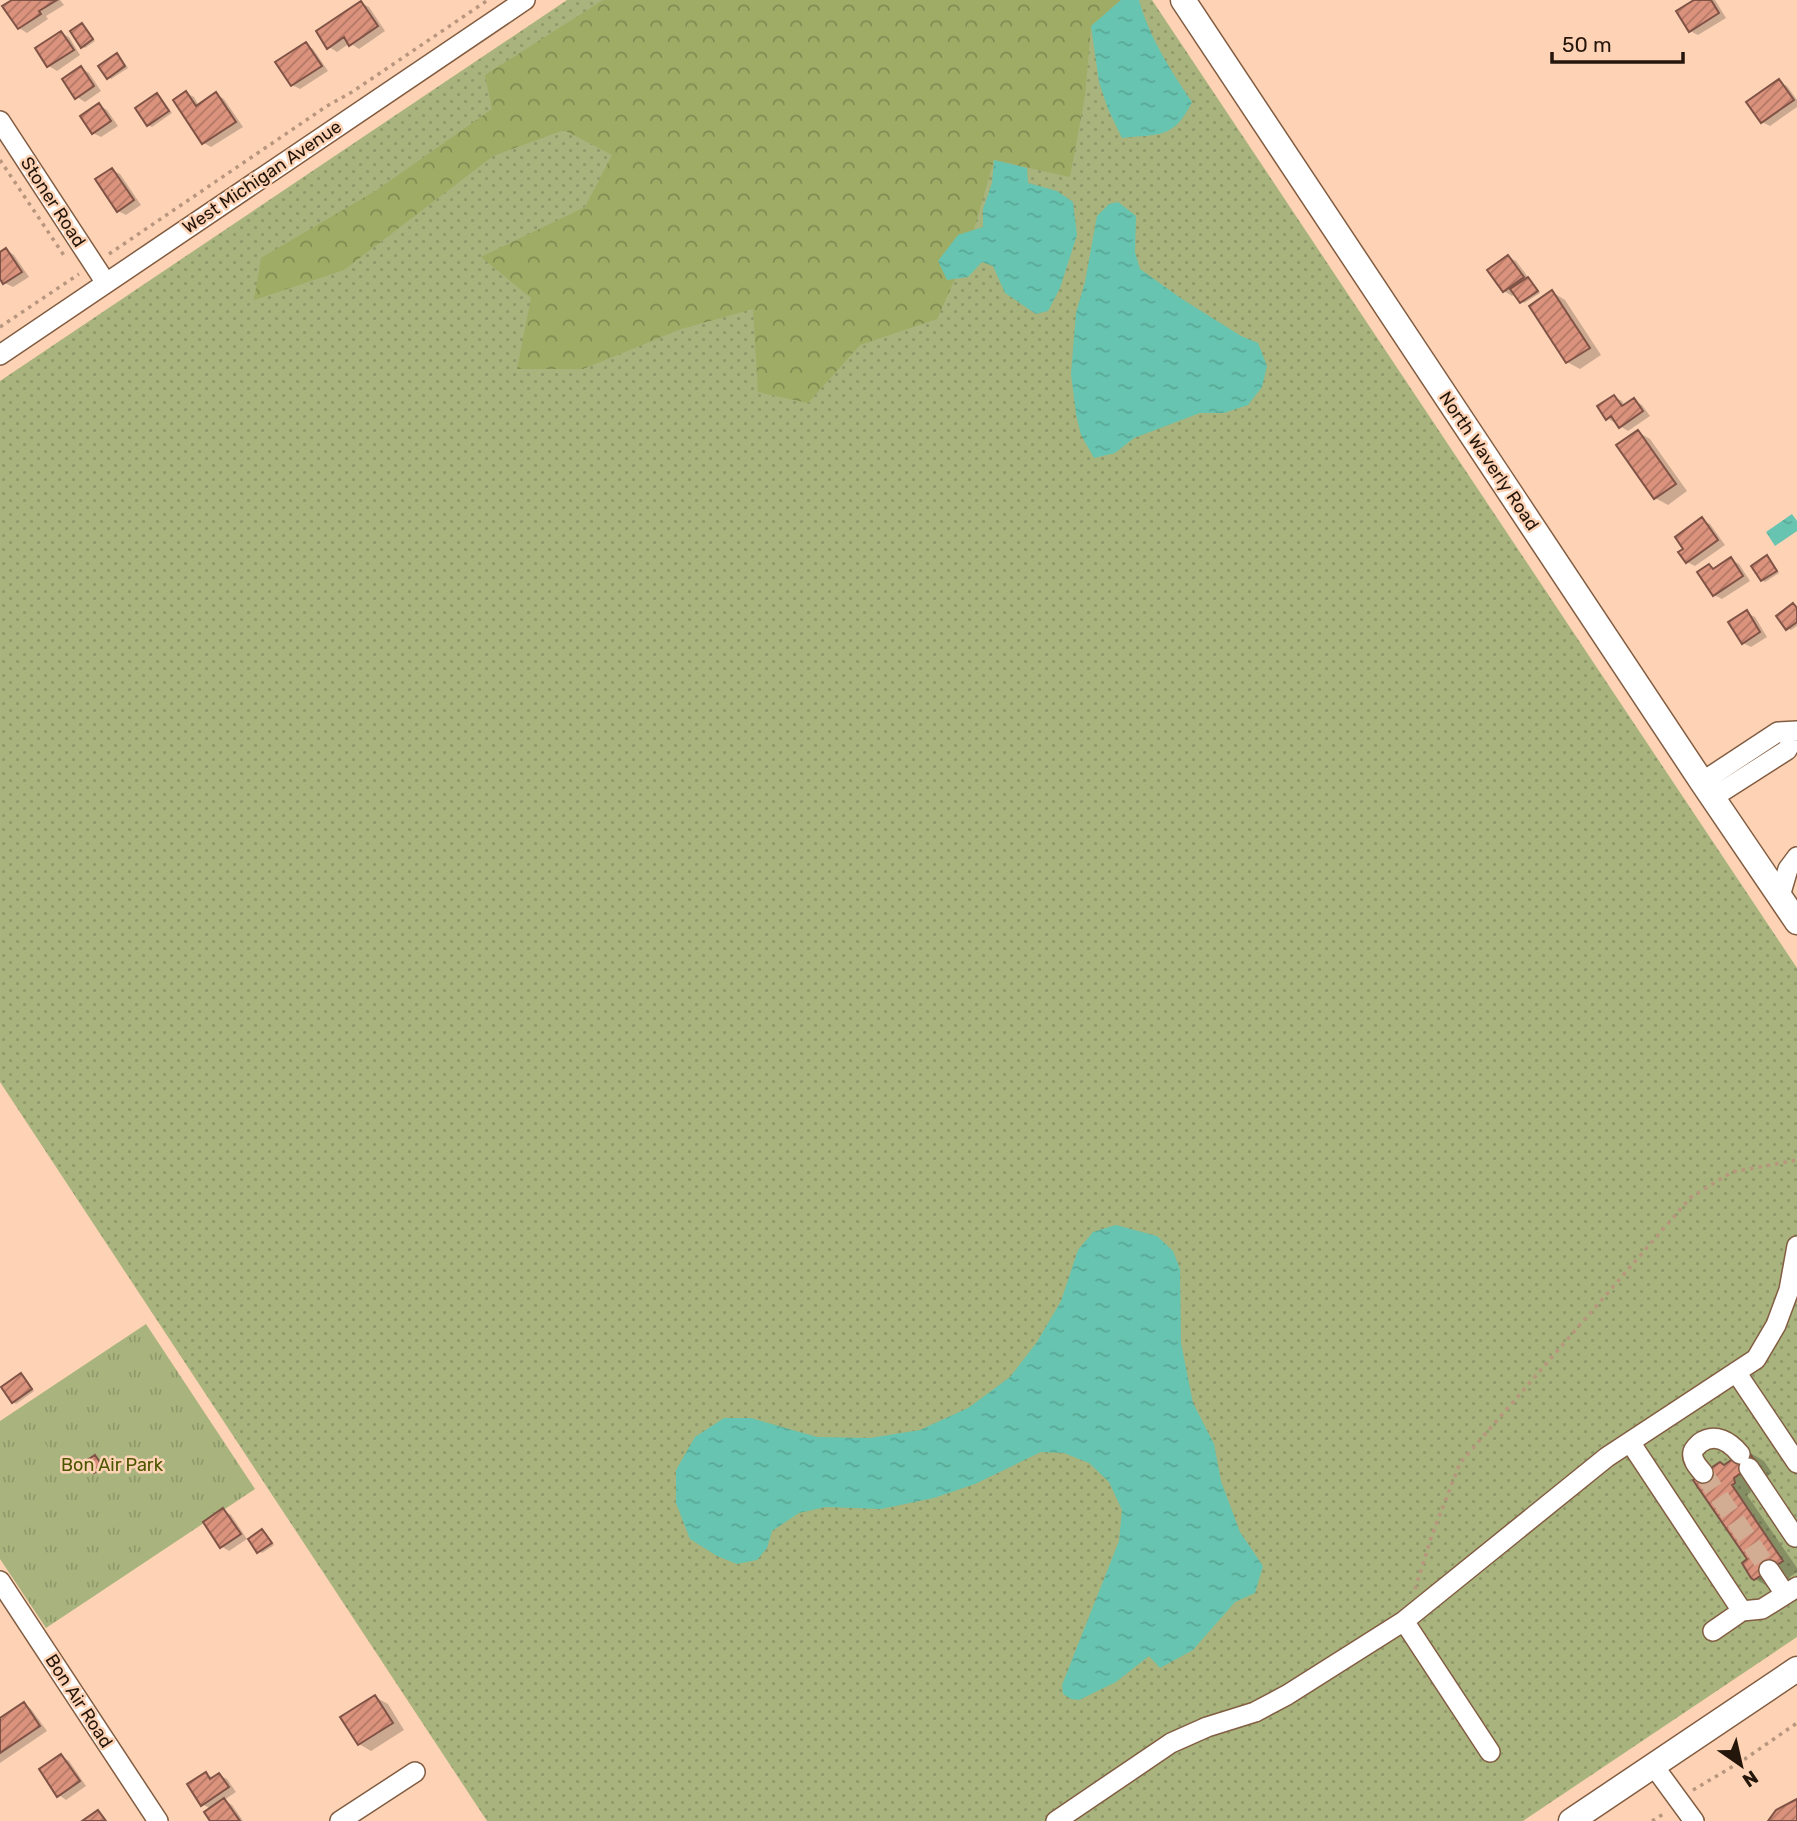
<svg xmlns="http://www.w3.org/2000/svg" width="1797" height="1821" viewBox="0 0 1797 1821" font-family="Rubik,sans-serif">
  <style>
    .grass { fill: url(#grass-dots) }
    .forest { fill: url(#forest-crowns) }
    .park { fill: url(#park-tufts) }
    .pitch { fill: #a8b37d }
    .water { fill: url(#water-ripples) }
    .shadow { fill: #0003 }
    .building { fill: url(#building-hatch); stroke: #7f5346; stroke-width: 2 }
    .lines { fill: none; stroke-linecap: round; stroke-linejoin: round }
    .minor-tunnel { stroke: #d3ad93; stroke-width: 19; stroke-dasharray: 19 10; stroke-linecap: butt }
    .minor-casing { stroke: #825d42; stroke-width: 22 }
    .major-casing { stroke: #825d42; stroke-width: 27 }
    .path { stroke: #b8967e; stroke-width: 3.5; stroke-dasharray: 3.5 5; stroke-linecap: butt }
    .minor { stroke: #fff; stroke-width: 19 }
    .major { stroke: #fff; stroke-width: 24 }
    .labels { text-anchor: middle; stroke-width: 5; stroke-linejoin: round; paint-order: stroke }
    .street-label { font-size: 18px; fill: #25160b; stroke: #fed3b5 }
    .park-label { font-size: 18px; fill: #4c5600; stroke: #fed3b5 }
  </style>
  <defs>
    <pattern id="grass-dots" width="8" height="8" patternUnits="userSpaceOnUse" patternTransform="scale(1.75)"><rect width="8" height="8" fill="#a8b37d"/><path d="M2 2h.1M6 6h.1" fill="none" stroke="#90996b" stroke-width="1.8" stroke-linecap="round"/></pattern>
    <pattern id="forest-crowns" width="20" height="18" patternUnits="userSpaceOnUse" patternTransform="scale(1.75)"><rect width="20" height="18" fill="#9fac66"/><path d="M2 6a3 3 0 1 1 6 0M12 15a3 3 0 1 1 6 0" fill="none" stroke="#818b52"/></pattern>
    <pattern id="park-tufts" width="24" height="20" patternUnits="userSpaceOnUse" patternTransform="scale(1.75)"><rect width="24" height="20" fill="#a8b37d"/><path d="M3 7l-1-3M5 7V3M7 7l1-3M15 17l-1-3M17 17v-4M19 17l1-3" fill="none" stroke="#90996b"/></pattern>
    <pattern id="water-ripples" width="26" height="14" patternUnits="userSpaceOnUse" patternTransform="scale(1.75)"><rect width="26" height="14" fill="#67c4b0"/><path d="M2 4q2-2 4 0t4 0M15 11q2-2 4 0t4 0" fill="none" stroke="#59a896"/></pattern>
    <pattern id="building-hatch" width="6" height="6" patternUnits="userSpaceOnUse" patternTransform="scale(1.75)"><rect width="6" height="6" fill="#dc937d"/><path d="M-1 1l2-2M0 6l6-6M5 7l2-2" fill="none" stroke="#b27765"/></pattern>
  </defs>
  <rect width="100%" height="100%" fill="#fed3b5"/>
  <path class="grass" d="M567 0H1152L1797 968V1637L1523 1821H487L0 1082V381Z"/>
  <path class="forest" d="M603 0H1121L1091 26 1085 96 1070 177 994 160 968 250 937 319 860 345 808 403 758 392 753 309 681 329 583 369H517L531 298 481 257 585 207 612 155 564 130 493 156 344 270 254 300 261 258 377 190 492 109 485 75Z"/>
  <path class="park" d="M146 1324 255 1489 46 1628 0 1559V1421Z"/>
  <path class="pitch" d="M40 1433 48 1448 12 1467 4 1451Z"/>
  <path class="water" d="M1121 0H1139C1149 37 1171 71 1192 102 1174 139 1159 134 1122 138L1108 109 1099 82 1091 26Z
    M994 160 1027 168 1028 183 1057 191 1073 202 1077 235 1060 288 1048 311 1036 314 1005 293 993 266 982 262 968 277 947 280 938 261 958 235 983 227V209L992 183Z
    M1118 202 1136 216 1135 252 1140 269 1182 299 1241 336 1258 343 1267 366 1262 387 1248 405 1224 413H1200L1134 438 1115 453 1094 458 1081 435 1076 414 1071 374 1076 313 1085 282 1097 216 1109 204Z
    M1792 514 1797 521V531L1775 546 1766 532Z
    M1116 1225 1157 1236 1173 1251 1180 1269 1181 1343 1193 1403 1214 1444 1221 1481 1240 1532 1263 1566 1255 1593 1235 1602 1193 1650 1160 1668 1149 1656 1116 1682 1079 1700 1071 1699 1063 1694 1062 1685 1119 1541 1122 1510 1109 1482 1089 1463 1064 1453 1041 1452 975 1484 934 1498 881 1509 826 1507 799 1513 772 1531 767 1548 757 1560 737 1564 717 1556 690 1539 676 1503V1470L695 1437 724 1418H751L817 1437 870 1438 920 1430 968 1408 1010 1377 1037 1342 1061 1301 1078 1250 1093 1232Z"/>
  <path class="shadow" d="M15 0H60L64 5 46 16 48 19 27 33 19 28Z
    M1698 0H1715L1726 18 1698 35 1690 31Z
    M361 3 369 7 385 31 359 49 350 43 337 52 329 47Z
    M82 25 86 27 95 41 85 48 82 46Z
    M61 33 69 37 80 55 57 71 49 66 37 49Z
    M306 44 313 49 328 71 300 89 292 85Z
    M117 55 120 57 128 68 111 79 108 77Z
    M81 68 89 73 101 91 85 102 77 97Z
    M1779 82 1787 86 1797 100V107L1770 126 1762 122Z
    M186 93 194 97 199 106 216 94 224 99 243 127 211 147 204 143Z
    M157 95 160 96 172 113 152 127 148 125Z
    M99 105 107 110 118 126 101 137 93 133Z
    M112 170 120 174 141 205 126 215 118 211Z
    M6 250 14 255 29 277 13 287 5 283 0 276V254Z
    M1508 257 1516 261 1540 293 1524 303 1515 293 1512 296 1504 291 1490 270Z
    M1552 292 1565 300 1601 355 1580 369 1567 362Z
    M1614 397 1622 401 1625 406 1634 400 1642 405 1650 416 1628 431 1620 426 1617 422 1615 423 1607 418Z
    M1638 432 1650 439 1687 491 1668 505 1655 498Z
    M1702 520 1710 524 1725 545 1695 566 1687 562Z
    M1767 557 1770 559 1779 573 1765 582 1762 580Z
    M1731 559 1739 564 1750 581 1722 599 1714 595 1709 566 1715 570Z
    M1793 605 1797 608V626L1791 630 1787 628Z
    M1747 613 1755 617 1767 637 1751 647 1743 643Z
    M22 1375 25 1377 34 1391 16 1404 13 1402Z
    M1747 1451 1764 1461 1772 1473 1750 1488 1751 1492 1747 1495 1797 1568V1572L1772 1589 1752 1577 1749 1560 1725 1466Z
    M95 1457 99 1459 105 1469 98 1473 95 1472Z
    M223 1510 231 1515 247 1539 229 1551 221 1546Z
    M262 1532 266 1533 274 1545 262 1553 259 1551Z
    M375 1697 388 1704 404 1730 371 1751 359 1744Z
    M24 1704 31 1709 47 1731 0 1763V1720Z
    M61 1756 69 1761 86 1786 66 1800 59 1795Z
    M206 1774 214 1778 219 1775 227 1779 236 1792 224 1800 232 1805 243 1821H212L211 1809 202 1804Z"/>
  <path class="building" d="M12 0H57L39 11 41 14 18 29 2 6Z
    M1694 0H1711L1719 13 1689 32 1676 11Z
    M361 1 378 26 349 46 344 37 327 49 316 31Z
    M82 23 93 39 81 48 70 31Z
    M61 31 74 50 47 67 35 48Z
    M306 42 322 66 291 86 275 62Z
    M117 53 125 66 107 79 98 66Z
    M81 66 94 86 75 99 62 79Z
    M1779 79 1794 100 1761 123 1746 102Z
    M186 91 196 106 216 92 236 122 202 144 173 100Z
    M157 93 169 111 147 126 135 108Z
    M99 103 111 121 92 134 80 116Z
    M112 168 134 200 117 212 95 179Z
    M6 248 22 272 3 284 0 279V252Z
    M1508 255 1524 277 1503 292 1487 270Z
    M1528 277 1538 291 1520 303 1510 289Z
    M1552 290 1590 348 1566 363 1529 306Z
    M1614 395 1622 406 1634 398 1643 411 1619 428 1611 416 1606 420 1597 406Z
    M1638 430 1676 484 1654 499 1616 445Z
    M1702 517 1718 540 1686 563 1678 552 1683 549 1675 537Z
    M1767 555 1777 571 1761 581 1751 566Z
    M1731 557 1743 576 1713 596 1697 572 1709 564 1713 569Z
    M1793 603 1797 608V622L1786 630 1776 616Z
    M1747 610 1760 632 1742 644 1728 622Z
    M21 1373 32 1389 12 1403 1 1387Z
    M1747 1449 1756 1463 1734 1478 1735 1483 1732 1485 1783 1561 1754 1580 1751 1578 1742 1563 1747 1559 1693 1480 1720 1462 1724 1465Z
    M95 1455 103 1467 94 1473 86 1461Z
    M223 1508 241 1534 220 1548 203 1522Z
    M262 1529 272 1543 257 1553 248 1539Z
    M375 1695 393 1723 358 1745 340 1717Z
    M24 1702 40 1726 0 1753V1718Z
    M61 1754 80 1781 57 1797 39 1769Z
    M206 1772 210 1779 219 1773 229 1787 201 1806 187 1784Z
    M224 1798 240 1821H210L204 1812Z
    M1797 1799V1821H1768L1776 1810Z
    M98 1810 106 1821H82Z"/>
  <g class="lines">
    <path class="minor-tunnel" d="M1703 1473 1769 1570"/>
    <defs>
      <path id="minor" d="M0 121 106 283
        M0 355 525 0
        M1702 782 1778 732 1797 731
        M1712 798 1787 750 1797 731
        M1780 896 1788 869 1797 857
        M1736 1372 1797 1463
        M1630 1442 1742 1611 1762 1609 1797 1587
        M1749 1468 1795 1537
        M1703 1473C1699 1468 1691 1460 1693 1452 1693 1449 1698 1445 1700 1443 1715 1432 1730 1442 1740 1454
        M1769 1570 1785 1594
        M0 1581 158 1821
        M1404 1621 1490 1752
        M1713 1631 1742 1611
        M1653 1765 1694 1821
        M340 1821 415 1772
        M1056 1821 1171 1743 1207 1727 1255 1712 1287 1695 1404 1621 1607 1457 1756 1359 1776 1325 1789 1290 1797 1246"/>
      <path id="major" d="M1183 0 1702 782 1797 922
        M1571 1821 1797 1669"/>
    </defs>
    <use href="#minor" class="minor-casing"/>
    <use href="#major" class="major-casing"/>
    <path class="path" d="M0 160 65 257
      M109 254 327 106 352 92 488 0
      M0 327 79 274
      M1415 1589 1432 1535 1460 1463 1691 1197 1732 1172 1797 1160
      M1693 1790 1742 1761 1797 1723
      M1652 1821 1665 1813"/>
    <use href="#minor" class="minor"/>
    <use href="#major" class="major"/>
  </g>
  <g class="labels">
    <g class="street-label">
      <text transform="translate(262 177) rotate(-34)" y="6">West Michigan Avenue</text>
      <text transform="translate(53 202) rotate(57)" y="6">Stoner Road</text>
      <text transform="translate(1489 461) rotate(56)" y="6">North Waverly Road</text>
      <text transform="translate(79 1701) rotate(57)" y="6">Bon Air Road</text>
    </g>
    <g class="park-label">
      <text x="112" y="1471">Bon Air Park</text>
    </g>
  </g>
  <g transform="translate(1741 1765) rotate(146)" stroke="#fed3b5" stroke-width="5" paint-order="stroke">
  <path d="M0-5L12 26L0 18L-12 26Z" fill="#25160b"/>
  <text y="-10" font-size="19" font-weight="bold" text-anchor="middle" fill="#25160b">N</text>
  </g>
  <path d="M1552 52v10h131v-10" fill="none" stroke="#25160b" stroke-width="3.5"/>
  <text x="1562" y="52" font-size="21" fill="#25160b" stroke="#fed3b5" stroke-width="5" paint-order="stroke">50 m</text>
</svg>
